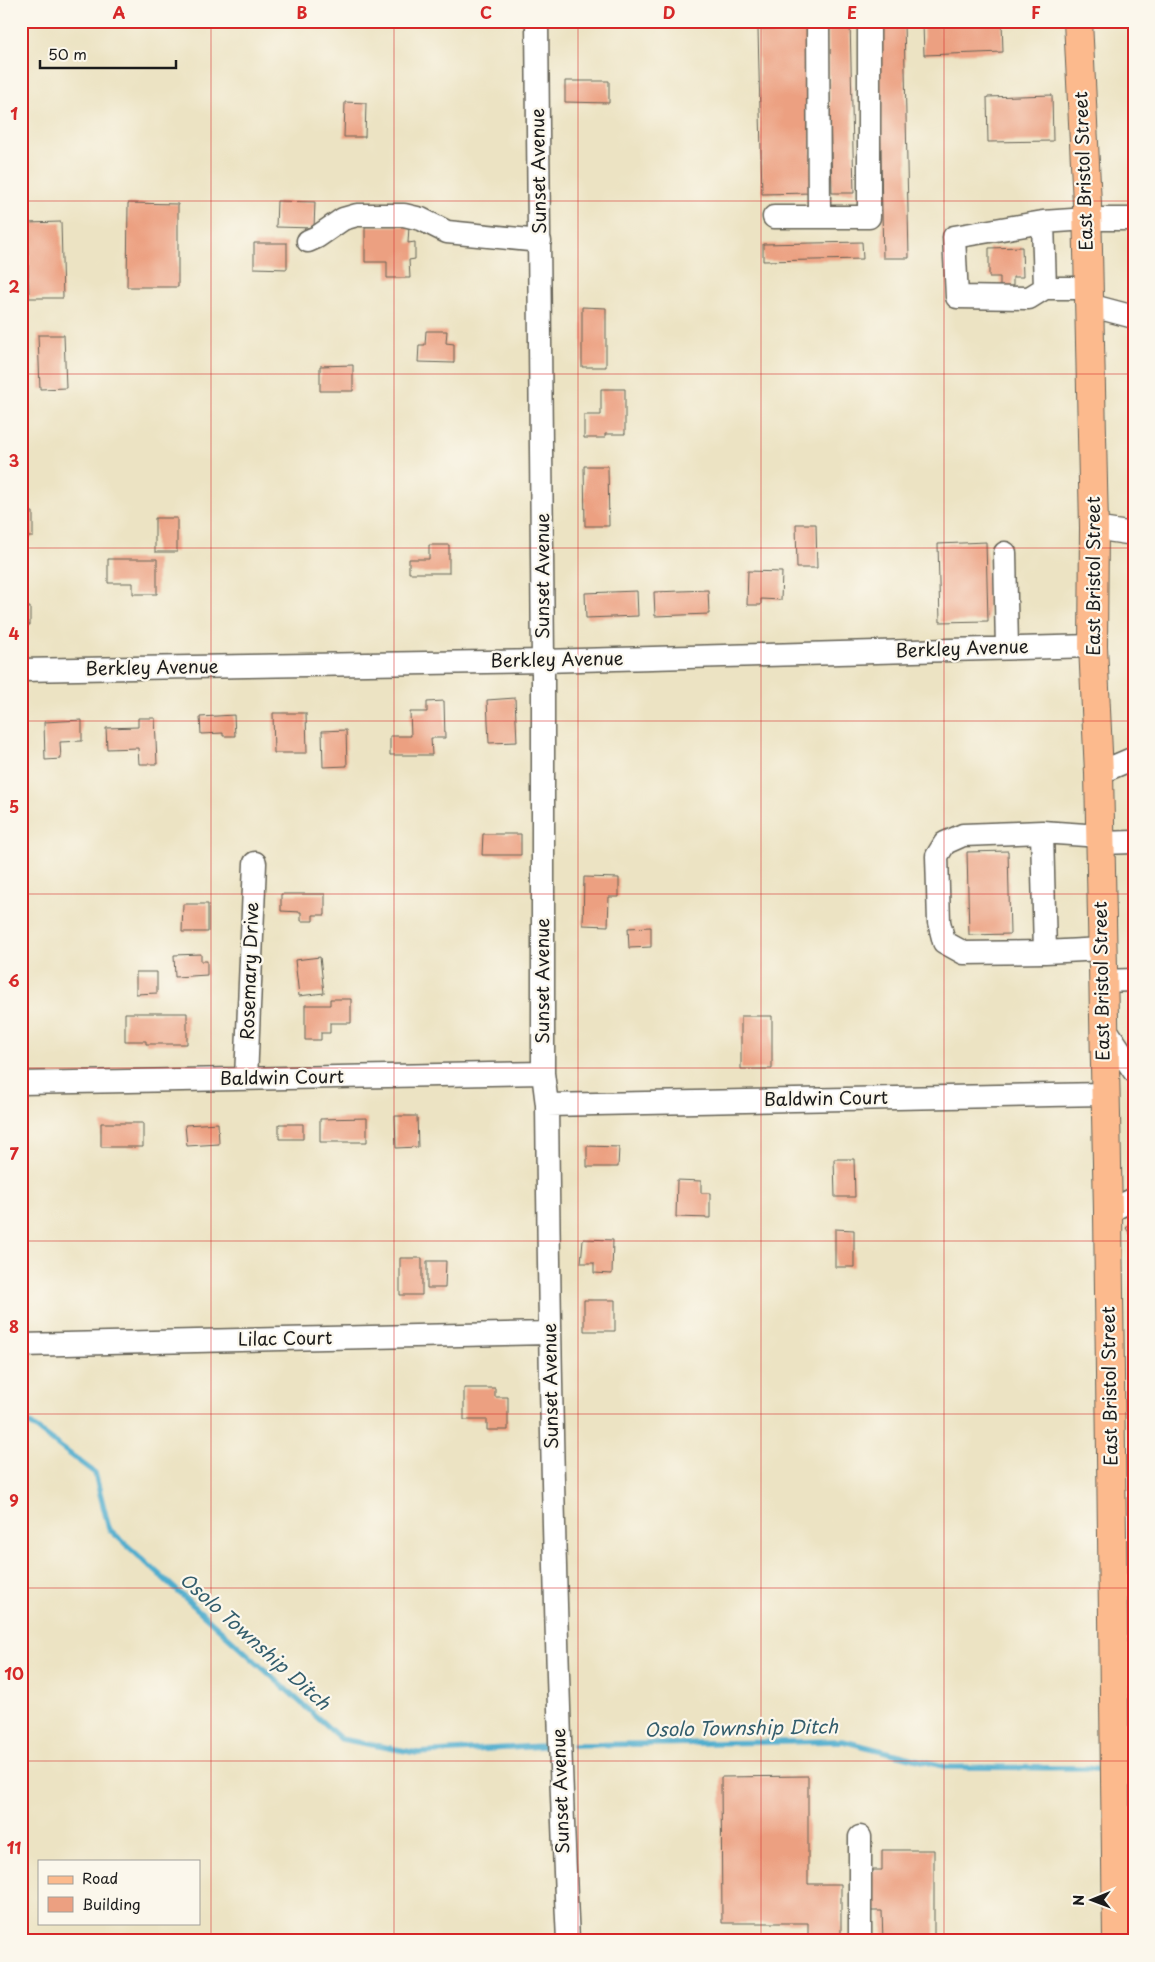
<svg xmlns="http://www.w3.org/2000/svg" width="1155" height="1962" viewBox="0 0 1155 1962" font-family="'Playpen Sans',sans-serif">
  <style>
    .lines { fill: none; stroke-linecap: round; stroke-linejoin: round }
    .stream { stroke: #50adce; stroke-width: 5.5 }
    .building { fill: #eca081 }
    .minor-casing { stroke: #656256; stroke-width: 25 }
    .major-casing { stroke: #656256; stroke-width: 30 }
    .minor { stroke: #fff; stroke-width: 22 }
    .major { stroke: #fcba8d; stroke-width: 28 }
    .grid { fill: none; stroke: #d62828; stroke-width: 1; stroke-opacity: 0.55 }
    .labels { text-anchor: middle; stroke-width: 4.5; stroke-linejoin: round; paint-order: stroke }
    .street-label { font-size: 18px; fill: #1c1c1c; stroke: #fbf7ec }
    .water-label { font-size: 19px; font-style: italic; fill: #335d6c; stroke: #fbf7ec }
    .neatline { fill: none; stroke: #d62828; stroke-width: 2 }
    .grid-label { font-size: 16px; text-anchor: middle; font-weight: bold; fill: #d62828 }
  </style>
  <rect width="100%" height="100%" fill="#fbf7ec"/>
  <filter id="ink" filterUnits="userSpaceOnUse"><feTurbulence type="fractalNoise" baseFrequency=".02" numOctaves="2"/><feDisplacementMap in="SourceGraphic" scale="10" xChannelSelector="R" yChannelSelector="G"/><feConvolveMatrix kernelMatrix="1 2 1 2 8 2 1 2 1" color-interpolation-filters="sRGB"/></filter>
  <filter id="wash" filterUnits="userSpaceOnUse"><feTurbulence type="fractalNoise" baseFrequency=".0096" numOctaves="4" result="noise"/><feDisplacementMap in="SourceGraphic" scale="20" xChannelSelector="R" yChannelSelector="G"/><feGaussianBlur stdDeviation="1.12" result="paint"/><feColorMatrix in="noise" values="0 0 0 0 0 0 0 0 0 0 0 0 0 0 0 0 0 1.4 0 .05"/><feComposite in="paint" operator="in"/></filter>
  <g filter="url(#wash)">
    <rect width="100%" height="100%" fill="#ece3c3"/>
    <g class="lines">
      <path class="stream" d="M21 1417 95 1473 109 1529 341 1739 417 1753 544 1746
        M574 1745 843 1741 947 1767 1086 1768 1109 1771
        M1123 1774 1134 1775"/>
    </g>
    <g id="blocks">
      <path class="building" d="M828 21H850L854 193H832Z
        M878 21H904L909 258H883Z
        M1002 21 1003 52 924 55 923 24Z
        M809 28 812 193 762 194 758 29Z
        M565 81H609V103L565 102Z
        M1052 95 1053 141 988 142 987 97Z
        M345 102 366 103 365 137H344Z
        M277 201 315 202 314 228 276 227Z
        M128 203 178 204V287H127Z
        M61 222 63 298H29L27 223Z
        M365 226H409L408 243 415 242V259L409 260 410 278H387V262H365Z
        M862 242 863 259 763 261V244Z
        M254 243H287V269L254 268Z
        M1022 247 1023 277H1013V289H1000V277H989V248Z
        M582 307 606 308V367H582Z
        M426 331H447L446 343 454 344V363L418 362 419 345H425Z
        M38 335H64L66 388 40 389Z
        M353 365V391H320V366Z
        M601 389H625V434H605V438H584V415H601Z
        M584 466H608L609 526H585Z
        M21 512H33V537H21Z
        M155 518H177V552H155Z
        M796 524H816L817 568H797Z
        M986 542 988 621 940 622 938 544Z
        M429 545H449V573H409V559H429Z
        M108 559H157V594H133V583H108Z
        M748 571 782 572 781 600 761 599V605H747Z
        M708 590 709 614 655 616 654 592Z
        M637 591 638 616 586 618 585 593Z
        M21 607H30V625H21Z
        M515 698 517 742 489 743 487 700Z
        M444 701 445 738H431L432 755H390V736H411L410 712H427V702Z
        M273 713H306L307 753H274Z
        M234 715 235 736H223V733L201 734 200 717Z
        M138 718H155L157 764H139L138 748 107 749 106 728 138 727Z
        M82 720V741L60 742 61 759 45 760 44 722Z
        M346 730 347 766 323 767 322 731Z
        M483 834H521V855H482Z
        M1008 851 1010 934 969 935 967 852Z
        M584 877 619 878V897H609L608 926 583 925Z
        M281 894H325V915H313V921H301V912L281 911Z
        M183 904H208V932H182Z
        M651 927V947L629 948 628 928Z
        M201 954V961H207V975L175 977 174 955Z
        M320 957 324 993 299 996 295 960Z
        M136 972H157V993L136 994Z
        M330 999H351V1023H330V1033H321V1040H305V1005H330Z
        M125 1013H187V1044H146V1041H125Z
        M741 1016H772V1069H741Z
        M395 1116H417L418 1147 396 1148Z
        M367 1118V1142H320V1119Z
        M101 1123H143V1147H101Z
        M218 1123 219 1144 187 1146 185 1125Z
        M279 1124H303V1139H279Z
        M587 1146 619 1147 618 1167H587Z
        M834 1159H854L855 1197H835Z
        M677 1180 701 1181V1193H710V1218L676 1217Z
        M1134 1222V1240L1126 1228Z
        M835 1229 854 1230V1267H835Z
        M583 1239 613 1240 612 1274 594 1273V1263H581Z
        M400 1258H422V1295H400Z
        M427 1261H446L445 1288H427Z
        M584 1300H615V1331H584Z
        M464 1388H495V1397H508V1430H487V1420H464Z
        M808 1776V1884H841V1941H808V1923H722L721 1777Z
        M882 1850H934V1941H883L882 1911H870V1870H882Z"/>
    </g>
  </g>
  <g filter="url(#ink)">
    <use href="#blocks" fill-opacity="0" stroke="#656256" stroke-width="1"/>
    <g class="lines">
      <defs>
        <path id="minor" d="M537 21 543 661V1073L547 1105C550 1383 555 1662 568 1941
          M818 21 819 217
          M774 217H869V21
          M1043 222 1045 288
          M308 241 317 237 343 219 357 215H404L421 219 447 232 540 241
          M1089 288H1045L1029 298 957 297 954 237 1043 222 1087 219H1134
          M1089 305 1134 317
          M1094 528 1134 534
          M1005 553 1007 648
          M21 670 543 661 1093 646
          M1099 773 1134 758
          M1042 832 1045 952
          M1100 836 1042 832 963 835 945 843 937 856 939 922 944 942 964 953 1045 952 1102 949
          M1100 843 1134 842
          M1102 981 1134 980
          M1103 1025 1134 1071
          M246 1079 255 863
          M21 1083 543 1073
          M547 1105 1104 1094
          M1108 1212 1134 1199
          M21 1345 550 1333
          M860 1941V1837"/>
        <path id="major" d="M1078 21 1087 204 1094 528 1093 646 1099 773 1108 1212 1117 1941"/>
      </defs>
      <use href="#minor" class="minor-casing"/>
      <use href="#major" class="major-casing"/>
      <use href="#minor" class="minor"/>
      <use href="#major" class="major"/>
    </g>
  </g>
  <path class="grid" d="M211 21V1941M394 21V1941M578 21V1941M761 21V1941M944 21V1941M21 201H1134M21 374H1134M21 548H1134M21 721H1134M21 894H1134M21 1068H1134M21 1241H1134M21 1414H1134M21 1588H1134M21 1761H1134"/>
  <g class="labels">
    <g class="street-label">
      <text transform="translate(539 171) rotate(-91)" y="6">Sunset Avenue</text>
      <text transform="translate(1084 171) rotate(-92)" y="6">East Bristol Street</text>
      <text transform="translate(543 576) rotate(-90)" y="6">Sunset Avenue</text>
      <text transform="translate(1094 576) rotate(-90)" y="6">East Bristol Street</text>
      <text transform="translate(962 649) rotate(-2)" y="6">Berkley Avenue</text>
      <text transform="translate(557 660) rotate(-1)" y="6">Berkley Avenue</text>
      <text transform="translate(152 668) rotate(-1)" y="6">Berkley Avenue</text>
      <text transform="translate(250 971) rotate(-88)" y="6">Rosemary Drive</text>
      <text transform="translate(543 981) rotate(-90)" y="6">Sunset Avenue</text>
      <text transform="translate(1102 981) rotate(-91)" y="6">East Bristol Street</text>
      <text transform="translate(282 1078) rotate(-1)" y="6">Baldwin Court</text>
      <text transform="translate(826 1099) rotate(-1)" y="6">Baldwin Court</text>
      <text transform="translate(285 1339) rotate(-1)" y="6">Lilac Court</text>
      <text transform="translate(551 1386) rotate(-91)" y="6">Sunset Avenue</text>
      <text transform="translate(1110 1386) rotate(-91)" y="6">East Bristol Street</text>
      <text transform="translate(561 1791) rotate(-92)" y="6">Sunset Avenue</text>
    </g>
    <g class="water-label">
      <text transform="translate(255 1641) rotate(42)" y="7">Osolo Township Ditch</text>
      <text transform="translate(741 1728) rotate(-1)" y="7">Osolo Township Ditch</text>
    </g>
  </g>
  <rect width="1155" height="1962" fill="none" stroke="#fbf7ec" stroke-width="55"/>
  <rect x="38" y="1860" width="162" height="65" fill="#fbf7ec" stroke="#a29f99"/>
  <rect x="48" y="1876" width="25" height="8" fill="#fcba8d" stroke="#a29f99"/>
  <text x="82" y="1884" font-size="15" fill="#1c1c1c">Road</text>
  <rect x="48" y="1897" width="25" height="15" fill="#eca081" stroke="#a29f99"/>
  <text x="82" y="1910" font-size="15" fill="#1c1c1c">Building</text>
  <g transform="translate(1092 1900) rotate(269)" stroke="#fbf7ec" stroke-width="4" paint-order="stroke">
  <path d="M0-4L9 19L0 12L-9 19Z" fill="#1c1c1c"/>
  <text y="-8" font-size="14" font-weight="bold" text-anchor="middle" fill="#1c1c1c">N</text>
  </g>
  <path d="M40 60v8h136v-8" fill="none" stroke="#1c1c1c" stroke-width="2.5"/>
  <text x="48" y="60" font-size="15" fill="#1c1c1c" stroke="#fbf7ec" stroke-width="4" paint-order="stroke">50 m</text>
  <rect x="28" y="28" width="1100" height="1906" class="neatline"/>
  <g class="grid-label">
    <text x="119" y="19">A</text>
    <text x="302" y="19">B</text>
    <text x="486" y="19">C</text>
    <text x="669" y="19">D</text>
    <text x="852" y="19">E</text>
    <text x="1036" y="19">F</text>
    <text x="14" y="120">1</text>
    <text x="14" y="293">2</text>
    <text x="14" y="467">3</text>
    <text x="14" y="640">4</text>
    <text x="14" y="813">5</text>
    <text x="14" y="987">6</text>
    <text x="14" y="1160">7</text>
    <text x="14" y="1333">8</text>
    <text x="14" y="1507">9</text>
    <text x="14" y="1680">10</text>
    <text x="14" y="1854">11</text>
  </g>
</svg>
